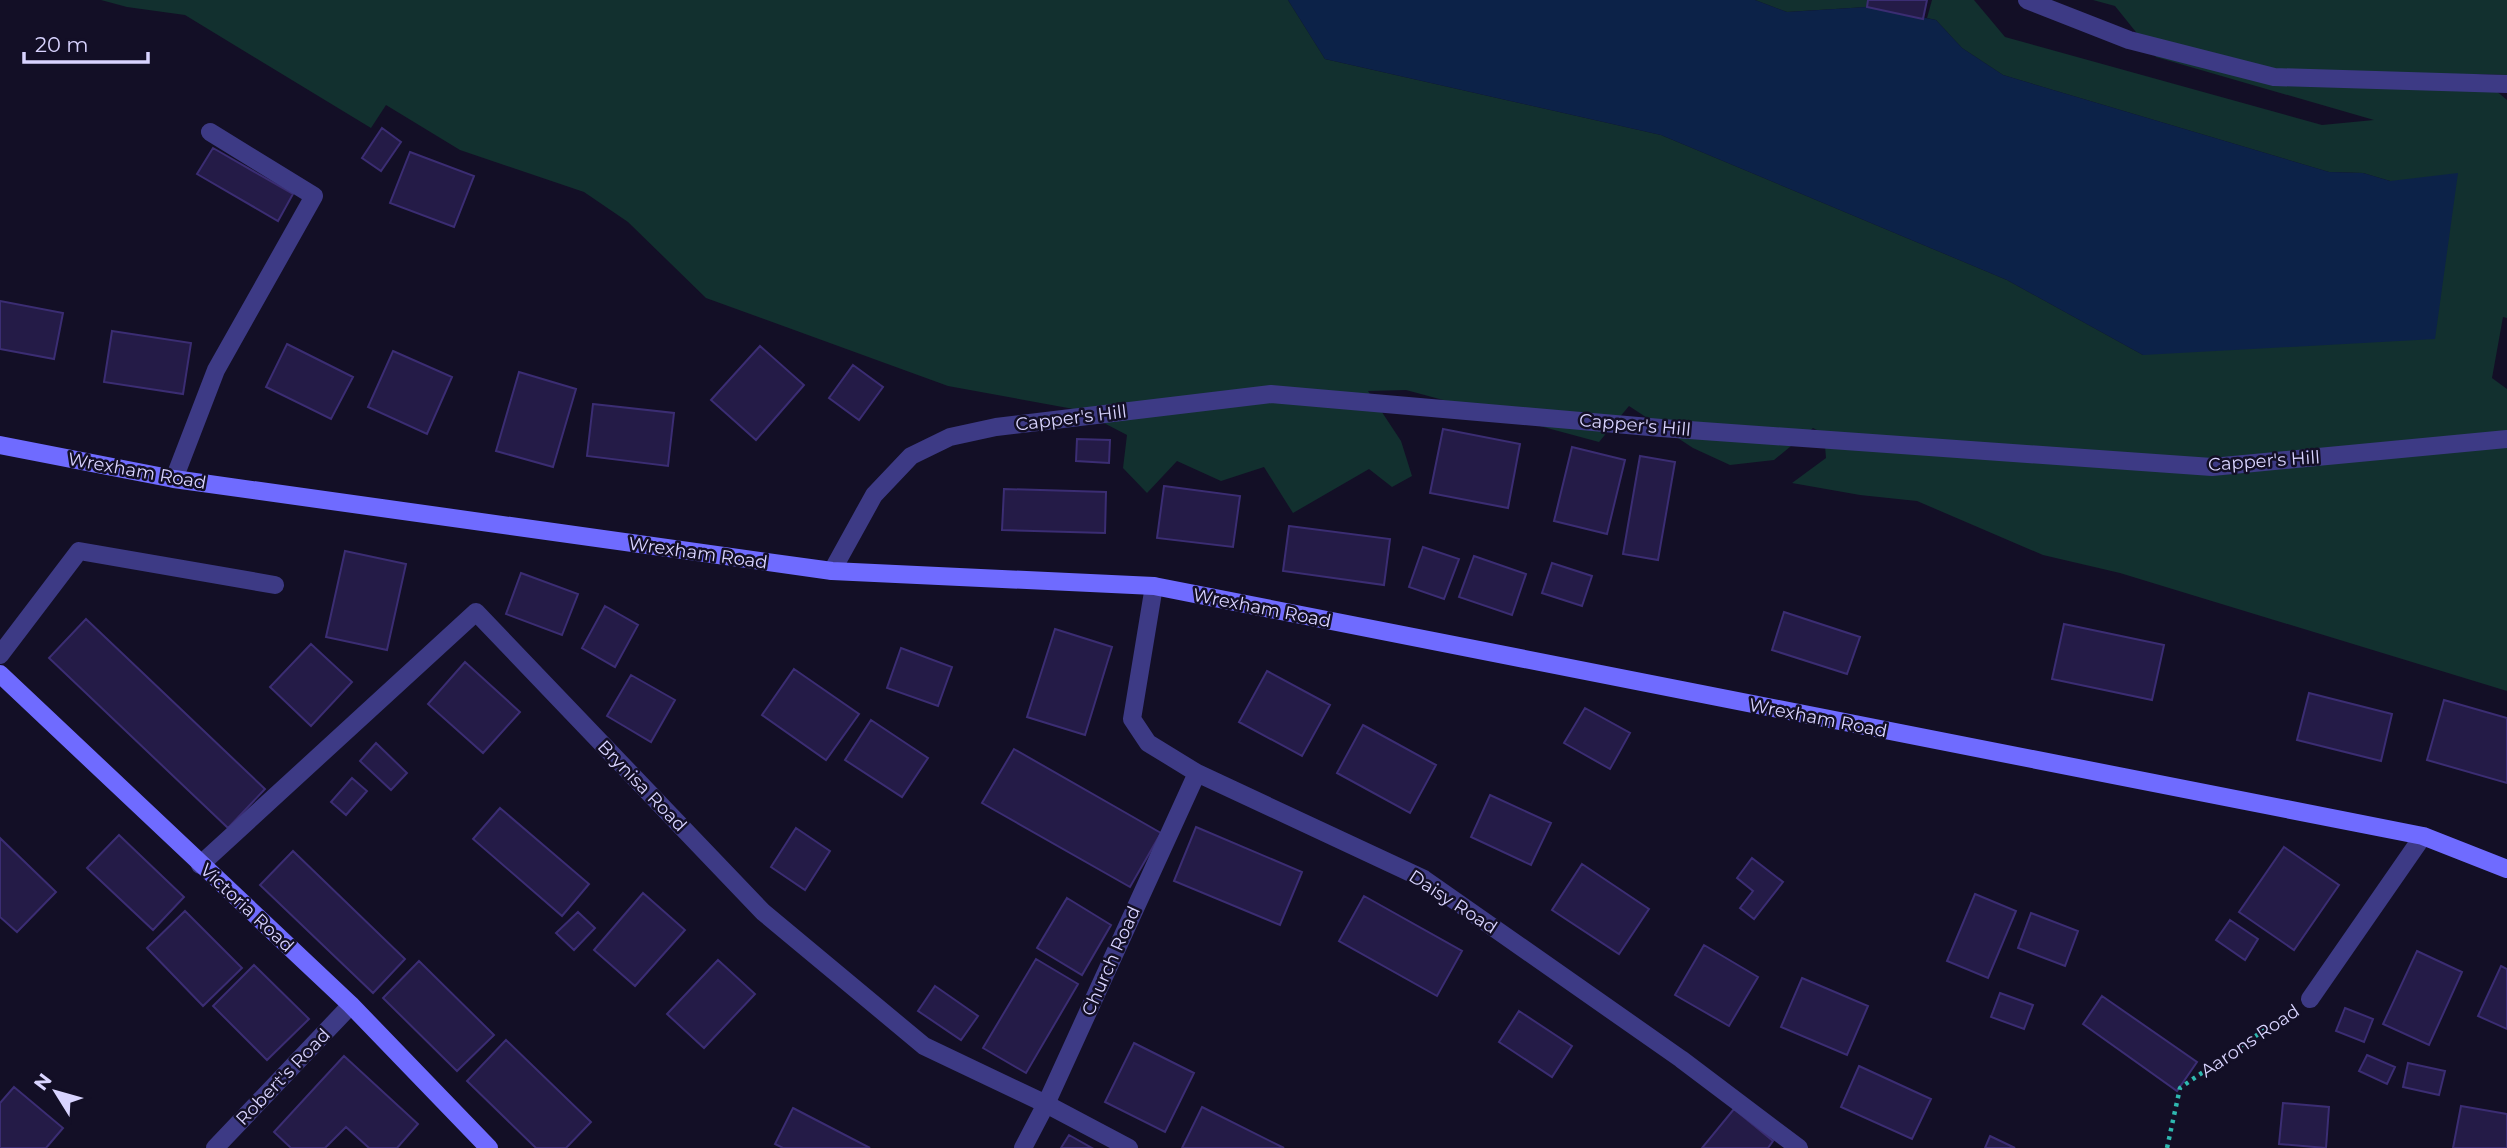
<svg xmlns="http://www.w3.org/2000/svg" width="2507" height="1148" viewBox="0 0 2507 1148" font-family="Montserrat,sans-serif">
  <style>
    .green { fill: #12302f }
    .water { fill: #0c2248 }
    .building { fill: #241b47; stroke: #3b2d73; stroke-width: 2 }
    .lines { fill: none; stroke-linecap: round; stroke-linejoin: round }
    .path { stroke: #2fb8b0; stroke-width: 4.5; stroke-dasharray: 3.5 5; stroke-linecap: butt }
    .lane { stroke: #3d3a85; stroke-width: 18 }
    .street { stroke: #3d3a85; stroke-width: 18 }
    .secondary { stroke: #6f6bff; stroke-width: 18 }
    .labels { text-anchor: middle; stroke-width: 5; stroke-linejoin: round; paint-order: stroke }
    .street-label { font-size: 18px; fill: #d9d4ff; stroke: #130f26 }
  </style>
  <rect width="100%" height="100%" fill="#130f26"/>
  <path class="green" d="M101 0H1288L1325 59 1661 135 2007 280 2143 355 2390 181 2363 173 2329 172 2003 75 1962 48 1936 20 1927 18 1932 0H1974L2005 37 2322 125 2374 120 2156 57 2115 6 2093 0H2507V75L2476 74 2507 100V318L2503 317 2492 378 2507 389V691L2120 573 2043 555 1917 501 1860 495 1792 483 1826 458 1824 434 1813 428 1774 460 1730 465 1693 448 1629 406 1599 442 1406 390 1368 391 1401 441 1412 476 1392 487 1369 469 1293 513 1264 467 1221 481 1177 461 1147 493 1123 468 1127 435 1079 410 948 386 706 298 628 222 584 192 460 150 386 105 371 128 185 15 127 7Z
    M1755 0H1868L1867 7 1787 12Z"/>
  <path class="water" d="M1288 0H1755L1787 12 1867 7 1936 20 1962 48 2003 75 2329 172 2363 173 2390 181 2458 173 2435 339 2143 355 2007 280 1661 135 1325 59Z"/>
  <path class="building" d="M1868 0H1927L1923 19 1867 7Z
    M382 128 401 142 381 171 362 158Z
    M213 148 293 194 278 221 197 174Z
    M410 152 474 176 454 227 390 203Z
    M0 301 63 313 54 359 0 349Z
    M112 331 191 343 183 394 104 382Z
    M287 344 353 377 331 419 266 387Z
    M760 346 804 385 756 440 711 400Z
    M393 351 452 377 427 434 368 407Z
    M853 365 883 387 859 420 829 398Z
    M519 372 576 389 553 467 496 451Z
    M593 404 674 413 668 466 587 456Z
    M1443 429 1520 444 1508 508 1430 493Z
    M1077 439 1110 440 1109 463 1076 461Z
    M1572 447 1625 460 1607 534 1554 521Z
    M1640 456 1675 462 1658 560 1623 554Z
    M1164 486 1240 496 1233 547 1157 538Z
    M1004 489 1106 492 1105 533 1002 530Z
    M1289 526 1390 539 1384 585 1283 571Z
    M1423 547 1459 559 1444 599 1409 587Z
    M345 551 406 564 387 650 326 637Z
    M1474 556 1526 574 1512 615 1459 597Z
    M1552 563 1592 576 1582 606 1542 593Z
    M521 573 578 594 562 635 506 614Z
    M605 606 638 625 615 667 582 648Z
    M1784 612 1860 637 1847 674 1772 650Z
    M86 619 265 789 228 828 49 658Z
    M2064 624 2164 645 2152 700 2052 679Z
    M1055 629 1112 647 1085 735 1027 717Z
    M311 644 352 682 311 726 270 687Z
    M901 648 952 667 938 706 887 688Z
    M465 662 520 712 483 753 428 704Z
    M794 669 859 714 826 760 762 715Z
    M1267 671 1330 705 1302 756 1239 722Z
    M631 675 675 700 651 742 607 716Z
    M2309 693 2392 714 2381 761 2297 740Z
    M2444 700 2507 718V783L2427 760Z
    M1585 708 1630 733 1610 769 1564 743Z
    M871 720 928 758 902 797 845 760Z
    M1363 725 1436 765 1410 813 1337 773Z
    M376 743 407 773 391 790 360 761Z
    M1014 749 1161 833 1130 887 982 803Z
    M352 778 367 791 346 815 331 802Z
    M1490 795 1551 823 1531 865 1471 837Z
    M500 808 589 884 562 916 473 839Z
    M1196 827 1302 872 1280 925 1174 881Z
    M796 828 830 851 805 890 771 867Z
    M119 835 184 897 153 930 87 868Z
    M0 838 56 892 17 932 0 917Z
    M2284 847 2339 885 2294 950 2239 912Z
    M293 851 405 959 373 993 260 885Z
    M1752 858 1783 882 1754 919 1740 908 1753 891 1737 878Z
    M1582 864 1649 909 1619 954 1552 910Z
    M643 893 685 930 635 986 594 950Z
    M1975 894 2016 911 1988 978 1947 961Z
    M1364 896 1462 951 1437 996 1339 941Z
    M1067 898 1111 925 1082 975 1037 948Z
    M185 911 242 968 203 1006 147 948Z
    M578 912 595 928 574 950 556 933Z
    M2031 913 2078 931 2065 966 2018 948Z
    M2230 920 2258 939 2245 960 2216 940Z
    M1704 945 1758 977 1729 1026 1675 995Z
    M2417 951 2462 972 2429 1045 2383 1024Z
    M1036 959 1078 984 1026 1073 983 1048Z
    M718 960 755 994 704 1048 667 1014Z
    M419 961 494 1035 457 1071 383 998Z
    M254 965 309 1019 267 1060 213 1006Z
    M2501 966 2507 969V1029L2478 1016Z
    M1802 978 1868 1006 1847 1055 1781 1027Z
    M935 986 978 1016 961 1040 918 1011Z
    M2000 993 2033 1005 2024 1029 1991 1017Z
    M2102 996 2197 1062 2177 1091 2083 1024Z
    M2345 1008 2373 1019 2364 1042 2336 1031Z
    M1519 1011 1572 1046 1552 1077 1499 1042Z
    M506 1040 591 1122 566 1148H536L467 1081Z
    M1134 1043 1194 1073 1165 1132 1105 1102Z
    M2367 1055 2395 1067 2387 1084 2359 1071Z
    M344 1056 418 1124 397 1148H369L346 1127 325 1148H291L274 1132Z
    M2408 1063 2445 1071 2439 1095 2403 1087Z
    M1859 1066 1931 1099 1912 1139 1841 1107Z
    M14 1087 63 1128 46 1148H0V1103Z
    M2283 1103 2329 1107 2326 1148 2279 1144Z
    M2461 1106 2507 1114V1148H2453Z
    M1202 1107 1284 1148H1182Z
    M793 1108 870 1148H783L775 1144Z
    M1734 1109 1773 1141 1768 1148H1702Z
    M1069 1135 1092 1148H1061Z
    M1990 1136 2015 1148H1985Z"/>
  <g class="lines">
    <path class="path" d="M2167 1148 2180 1088 2286 1015"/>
    <path class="lane" d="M2027 0 2129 40 2274 77 2507 84
      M174 479 216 370 314 196 210 132
      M0 655 79 551 275 585"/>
    <path class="street" d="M832 571 874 495 911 456 950 437 996 427 1271 394 1661 428 2212 467 2507 439
      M1154 586 1132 719 1148 743 1197 773 1424 879 1681 1059 1799 1148
      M200 865 476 612 763 912 924 1046 1046 1104 1129 1148
      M2310 999 2423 836
      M215 1148 351 1005
      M1023 1148 1046 1104 1197 773"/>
    <path class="secondary" d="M0 445 174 479 832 571 1154 586 2423 836 2507 869
      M0 674 351 1005 489 1148"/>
  </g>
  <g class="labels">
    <g class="street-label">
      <text transform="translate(1071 418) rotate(-7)" y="6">Capper's Hill</text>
      <text transform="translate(1635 425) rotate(5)" y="6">Capper's Hill</text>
      <text transform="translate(2264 461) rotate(-4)" y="6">Capper's Hill</text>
      <text transform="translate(137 471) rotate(10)" y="6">Wrexham Road</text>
      <text transform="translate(698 553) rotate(8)" y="6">Wrexham Road</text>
      <text transform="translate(1262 608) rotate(11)" y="6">Wrexham Road</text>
      <text transform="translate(1818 718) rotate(11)" y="6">Wrexham Road</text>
      <text transform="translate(642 786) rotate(46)" y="6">Brynisa Road</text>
      <text transform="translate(1453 902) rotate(33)" y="6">Daisy Road</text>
      <text transform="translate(247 908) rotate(43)" y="6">Victoria Road</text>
      <text transform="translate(1111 961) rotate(-66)" y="6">Church Road</text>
      <text transform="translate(2250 1041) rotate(-34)" y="6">Aarons Road</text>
      <text transform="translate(283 1077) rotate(-46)" y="6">Robert's Road</text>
    </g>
  </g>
  <g transform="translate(56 1092) rotate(307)" stroke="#130f26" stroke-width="5" paint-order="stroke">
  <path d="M0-5L12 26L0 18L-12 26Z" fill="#d9d4ff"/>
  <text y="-10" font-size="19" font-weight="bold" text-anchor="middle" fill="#d9d4ff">N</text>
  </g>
  <path d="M24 52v10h124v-10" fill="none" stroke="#d9d4ff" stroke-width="3.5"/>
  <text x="35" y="52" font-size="21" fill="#d9d4ff" stroke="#130f26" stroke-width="5" paint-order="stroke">20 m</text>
</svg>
